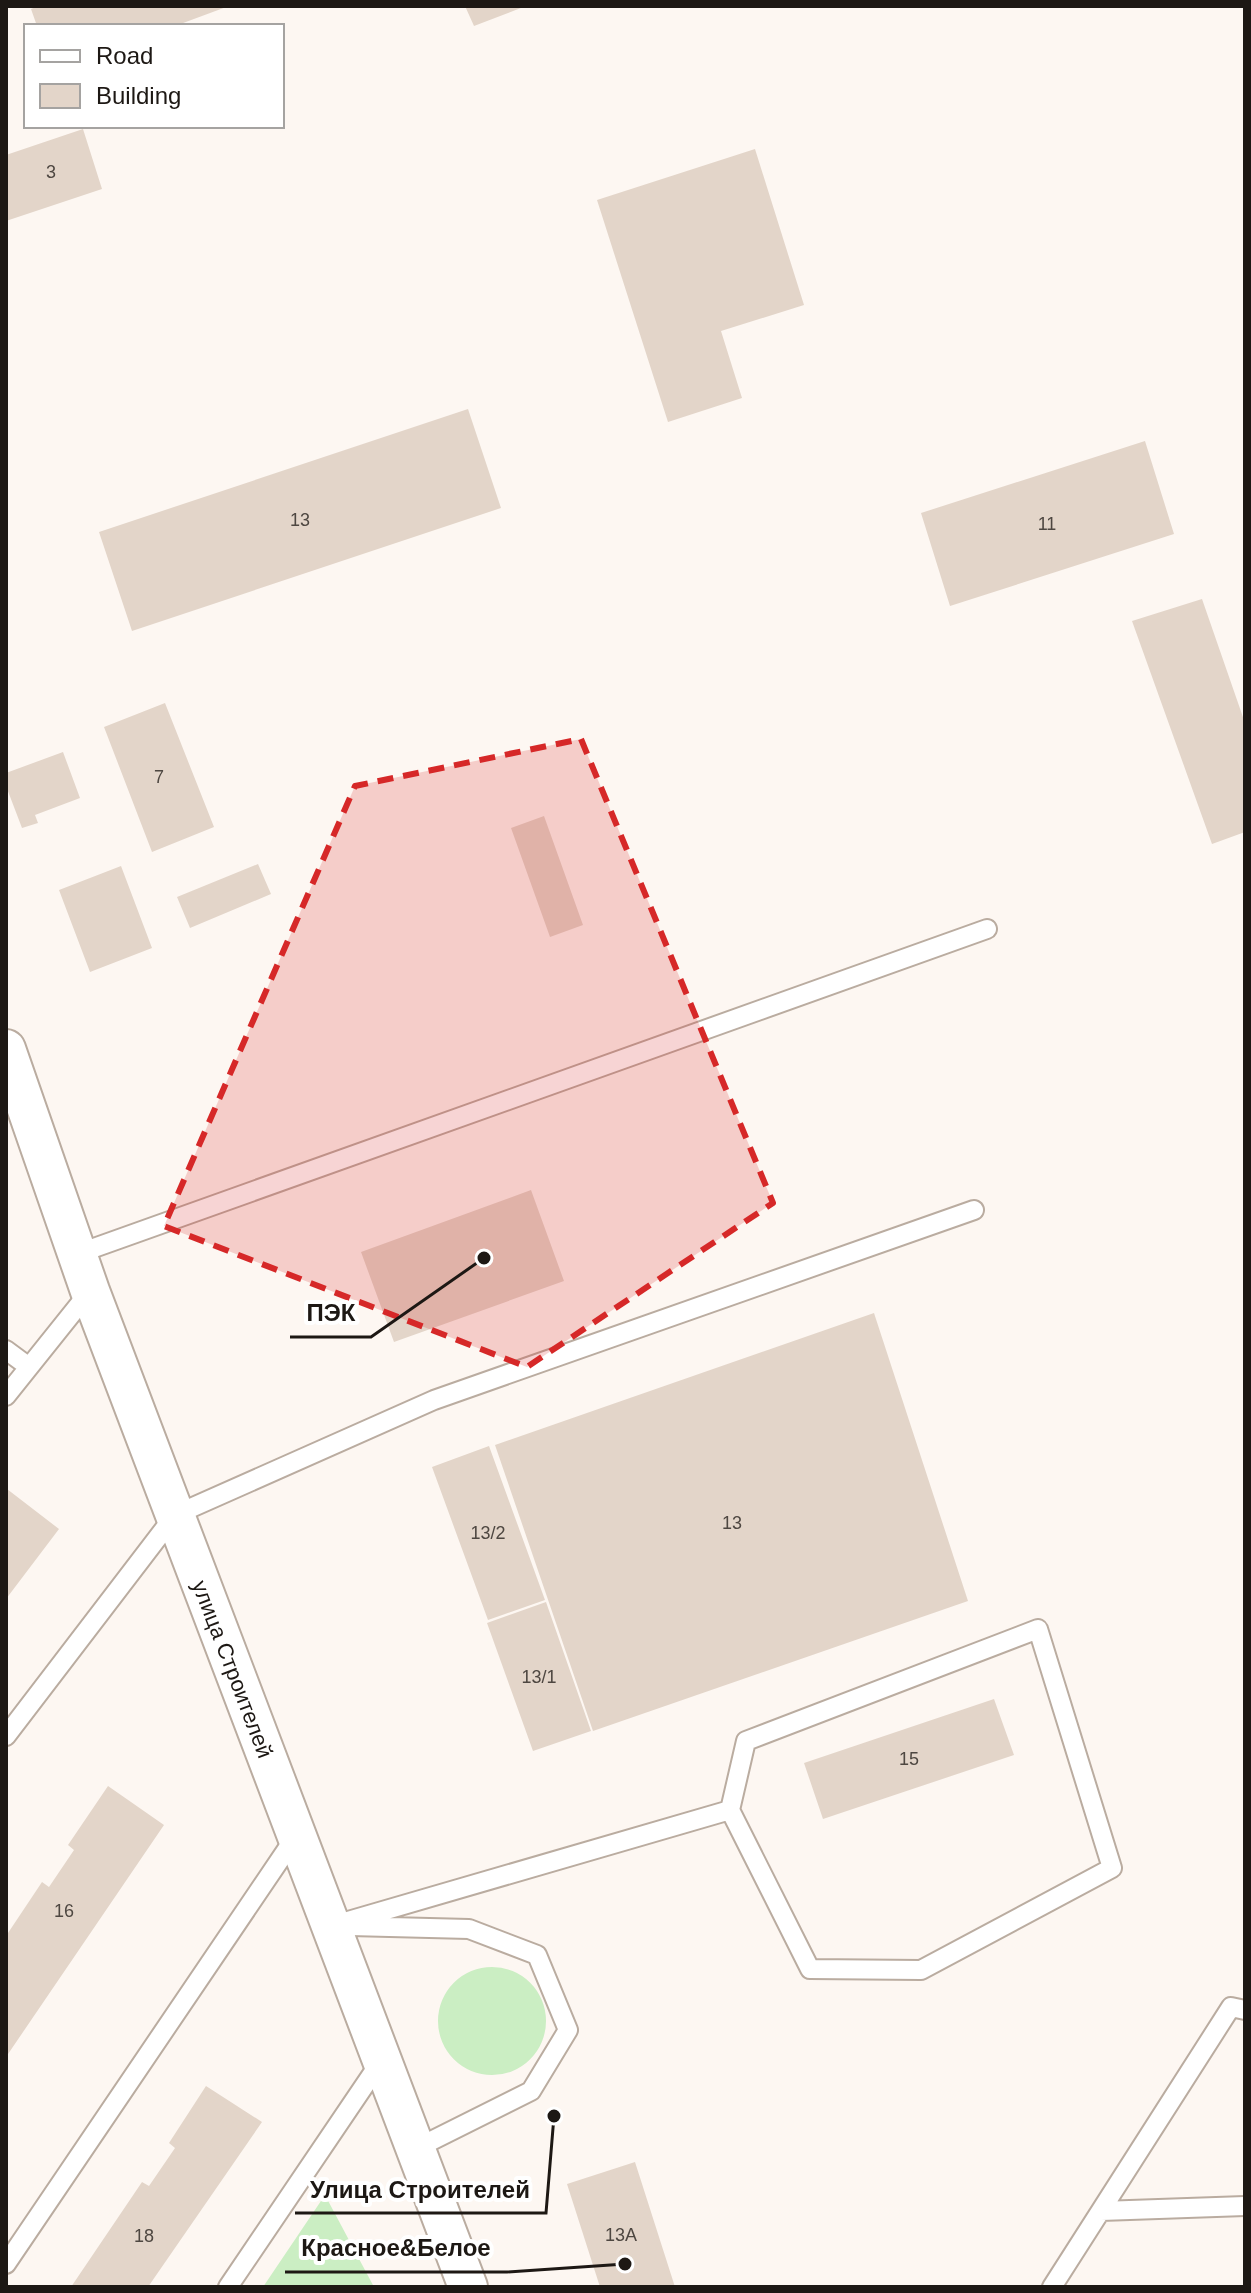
<svg xmlns="http://www.w3.org/2000/svg" width="1251" height="2293" viewBox="0 0 1251 2293" font-family="Arial,sans-serif">
  <style>
    .green { fill: #cbeec3 }
    .building { fill: #e3d5c9 }
    .lines { fill: none; stroke-linecap: round; stroke-linejoin: round }
    .lane-casing { stroke: #baaca0; stroke-width: 22 }
    .street-casing { stroke: #baaca0; stroke-width: 42 }
    .lane { stroke: #fff; stroke-width: 18 }
    .street { stroke: #fff; stroke-width: 38 }
    .marked { fill: #d62828; fill-opacity: 0.2; stroke: #d62828; stroke-width: 6; stroke-dasharray: 16 10; stroke-linejoin: round }
    .labels { text-anchor: middle; stroke-width: 8; stroke-linejoin: round; paint-order: stroke }
    .number-label { font-size: 18px; fill: #4e4741 }
    .street-label { font-size: 22px; fill: #1d1814; stroke: #fff }
    .leader { fill: none; stroke: #1d1814; stroke-width: 3 }
    .callout-dot { fill: #1d1814; stroke: #fff; stroke-width: 3 }
    .callout-label { font-size: 24px; text-anchor: middle; font-weight: bold; fill: #1d1814; stroke: #fff; stroke-width: 8; stroke-linejoin: round; paint-order: stroke }
  </style>
  <rect width="100%" height="100%" fill="#fdf7f2"/>
  <path class="green" d="M438 2021a54 54 0 1 1 108 0a54 54 0 1 1-108 0Z
    M325 2195 374 2287H263Z"/>
  <path class="building" d="M38 6H229L175 26H37L31 9Z
    M465 6H526L474 26Z
    M83 129 102 189 6 221V155Z
    M755 149 804 305 721 331 742 398 668 422 597 200Z
    M468 409 501 508 132 631 99 532Z
    M1145 441 1174 534 950 606 921 513Z
    M1202 599 1245 723V832L1212 844 1132 621Z
    M165 703 214 827 152 852 104 727Z
    M63 752 80 798 35 815 38 823 22 828 6 786V773Z
    M544 816 583 925 550 937 511 828Z
    M258 864 271 894 190 928 177 897Z
    M121 866 152 948 90 972 59 890Z
    M531 1190 564 1281 394 1342 361 1252Z
    M874 1313 968 1601 593 1731 495 1445Z
    M489 1446 545 1600 488 1620 432 1467Z
    M7 1489 59 1529 6 1599V1491Z
    M546 1602 591 1731 533 1751 487 1623Z
    M994 1699 1014 1755 823 1819 804 1763Z
    M108 1786 164 1825 6 2057V1936L42 1882 49 1887 74 1850 68 1845Z
    M206 2086 262 2122 148 2287H71L142 2182 149 2186 175 2148 169 2143Z
    M635 2162 675 2287H600L567 2184Z"/>
  <g class="lines">
    <defs>
      <path id="lane" d="M77 1254 987 929
        M6 1350 29 1367
        M6 1396 90 1291
        M6 1736 175 1515 434 1400 974 1210
        M331 1926 730 1810 746 1741 1038 1629 1112 1868 921 1970 810 1969 730 1810
        M350 1926 469 1929 537 1955 568 2030 531 2091 415 2149
        M1101 2211 1245 2206
        M6 2264 296 1836
        M228 2287 381 2061
        M1052 2287 1231 2007 1245 2010"/>
      <path id="street" d="M6 1049 90 1291 468 2287"/>
    </defs>
    <use href="#lane" class="lane-casing"/>
    <use href="#street" class="street-casing"/>
    <use href="#lane" class="lane"/>
    <use href="#street" class="street"/>
  </g>
  <path class="marked" d="M581 739 773 1203 527 1367 164 1226 355 786Z"/>
  <g class="labels">
    <g class="number-label">
      <text x="51" y="178">3</text>
      <text x="300" y="526">13</text>
      <text x="1047" y="530">11</text>
      <text x="159" y="783">7</text>
      <text x="732" y="1529">13</text>
      <text x="488" y="1539">13/2</text>
      <text x="539" y="1683">13/1</text>
      <text x="909" y="1765">15</text>
      <text x="64" y="1917">16</text>
      <text x="621" y="2241">13А</text>
      <text x="144" y="2242">18</text>
    </g>
    <g class="street-label">
      <text transform="translate(233 1669) rotate(69)" y="8">улица Строителей</text>
    </g>
  </g>
  <path class="leader" d="M484 1258L371 1337H290M554 2116L546 2213H295M625 2264L507 2272H285"/>
  <g class="callout-dot">
    <circle cx="484" cy="1258" r="8"/>
    <circle cx="554" cy="2116" r="8"/>
    <circle cx="625" cy="2264" r="8"/>
  </g>
  <g class="callout-label">
    <text x="331" y="1321">ПЭК</text>
    <text x="420" y="2198">Улица Строителей</text>
    <text x="396" y="2256">Красное&amp;Белое</text>
  </g>
  <rect width="1251" height="2293" fill="none" stroke="#1d1814" stroke-width="16"/>
  <rect x="24" y="24" width="260" height="104" fill="#ffffff" stroke="#a5a3a1" stroke-width="2"/>
  <rect x="40" y="50" width="40" height="12" fill="#ffffff" stroke="#a5a3a1" stroke-width="2"/>
  <text x="96" y="64" font-size="24" fill="#1d1814">Road</text>
  <rect x="40" y="84" width="40" height="24" fill="#e3d5c9" stroke="#a5a3a1" stroke-width="2"/>
  <text x="96" y="104" font-size="24" fill="#1d1814">Building</text>
</svg>
